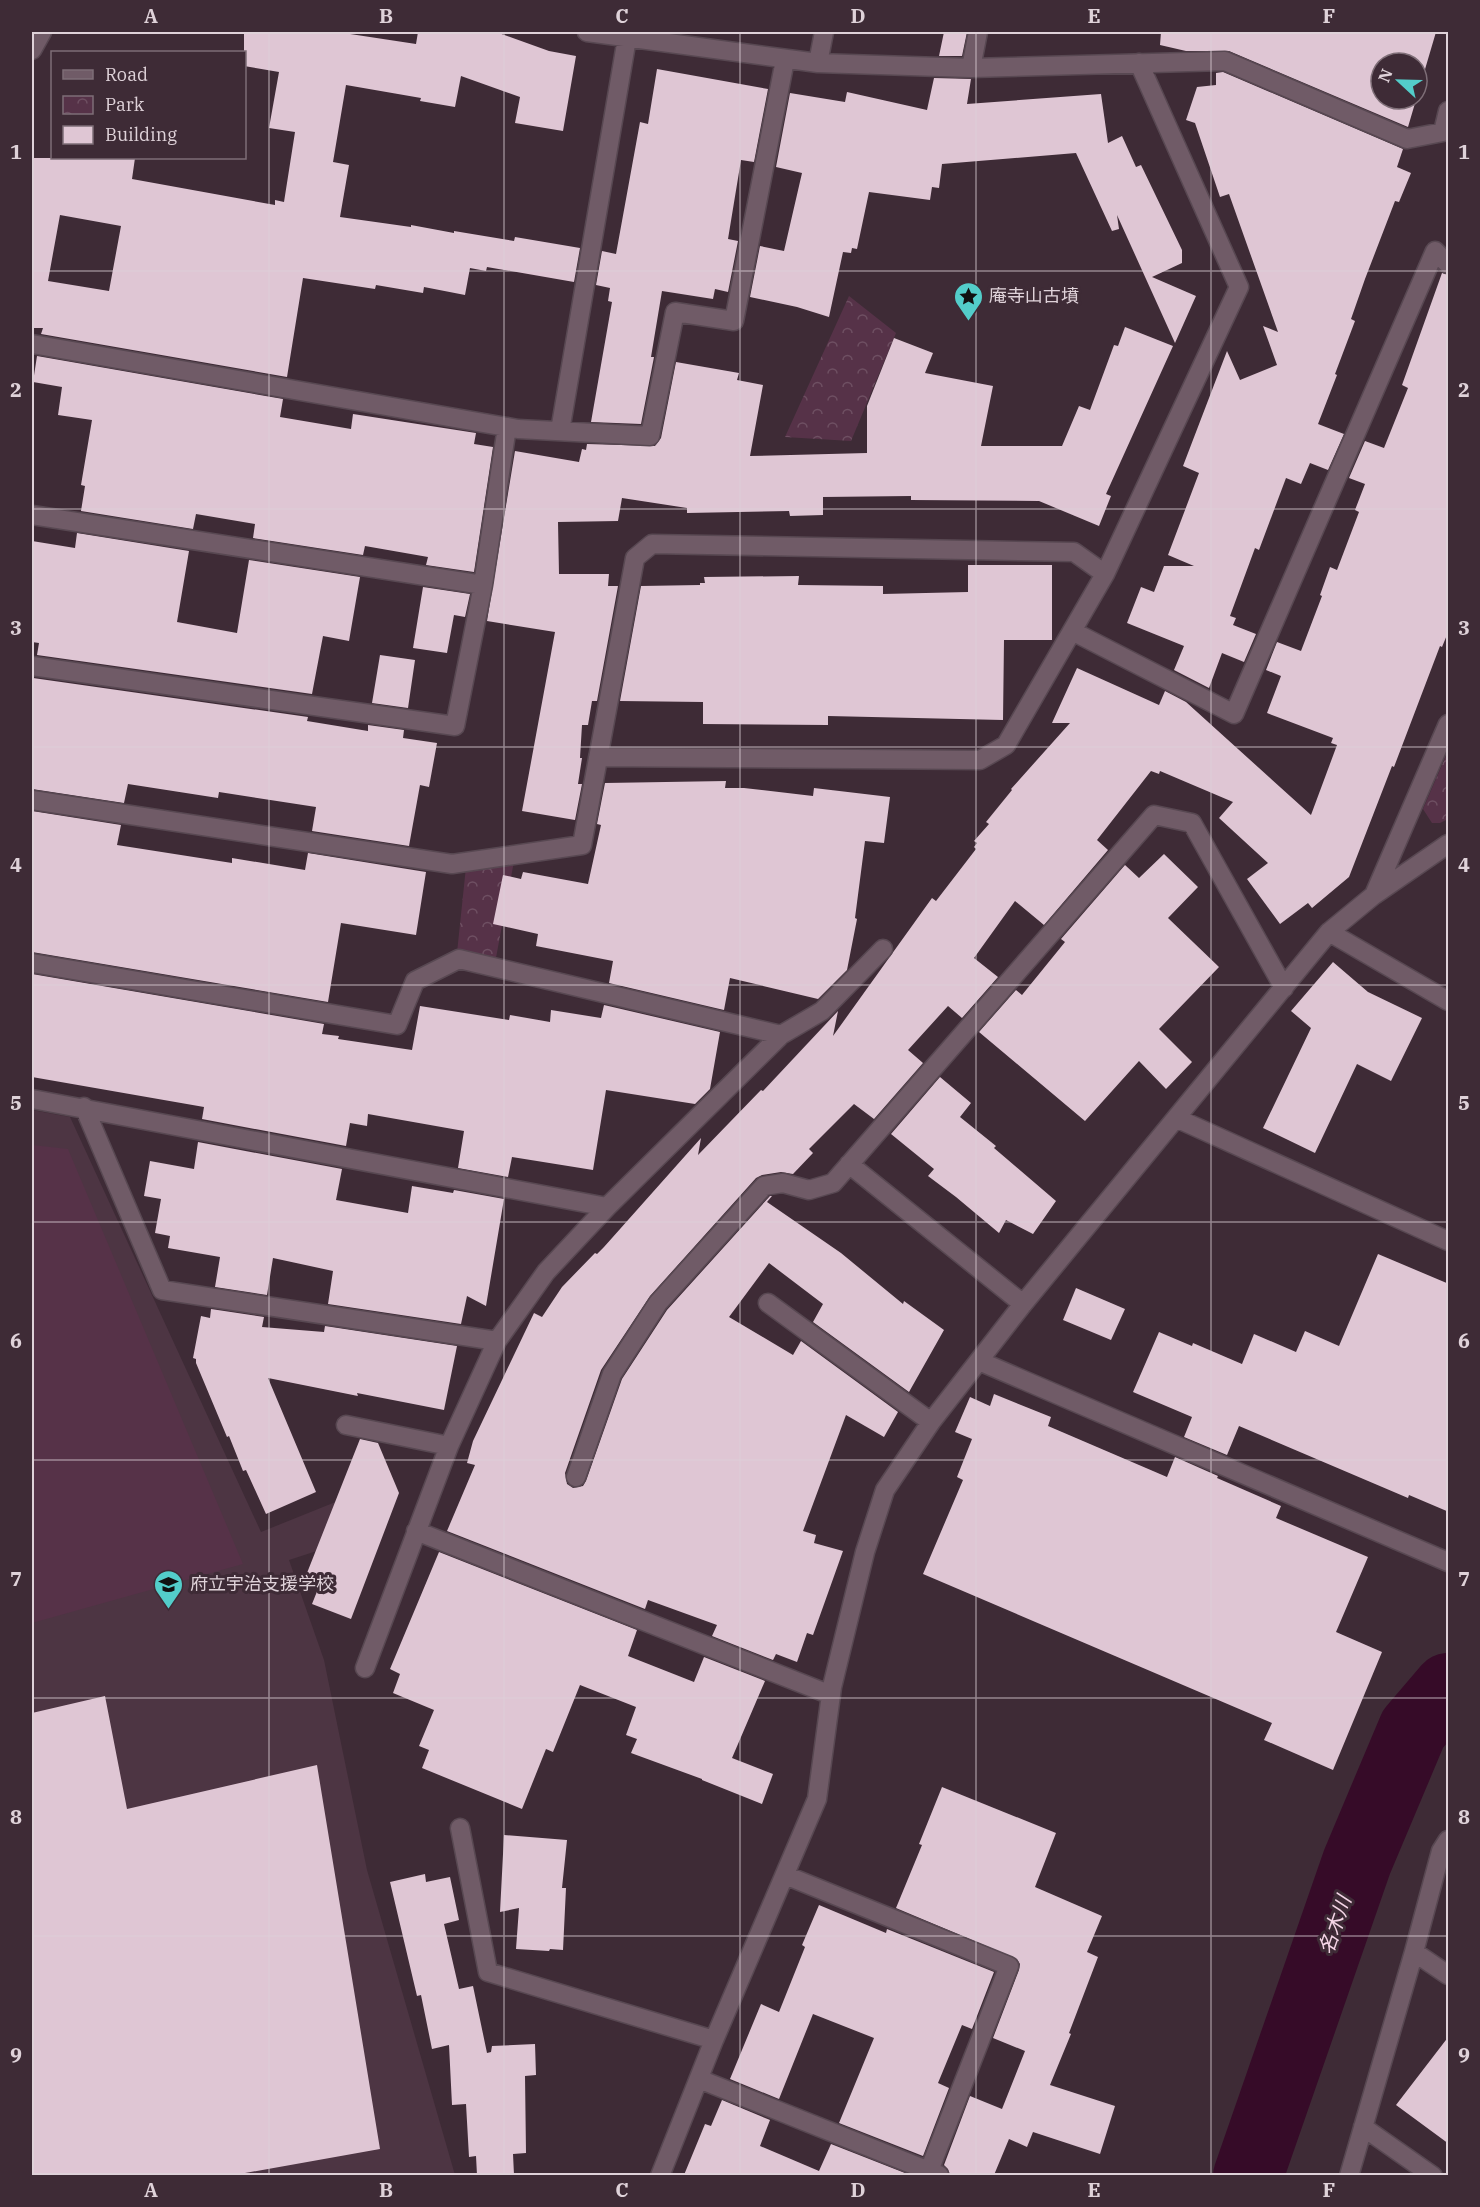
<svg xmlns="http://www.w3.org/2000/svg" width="1480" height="2207" viewBox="0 0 1480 2207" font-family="'IBM Plex Serif','Noto Sans JP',serif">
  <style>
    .built { fill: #4d3543 }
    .park { fill: url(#park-crowns) }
    .pitch { fill: #563248 }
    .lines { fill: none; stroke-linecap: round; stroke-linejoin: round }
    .river { stroke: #360b28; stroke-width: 70 }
    .building { fill: #dfc6d4; fill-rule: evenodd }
    .minor-casing { stroke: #584852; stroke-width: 21 }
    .minor { stroke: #705b67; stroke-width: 18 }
    .grid { fill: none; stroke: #dfd2d9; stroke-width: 1.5; stroke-opacity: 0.55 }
    .labels { text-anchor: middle; stroke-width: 6; stroke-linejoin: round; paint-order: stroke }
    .poi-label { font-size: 18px; fill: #dfd2d9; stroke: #3e2b36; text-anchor: start }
    .water-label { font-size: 20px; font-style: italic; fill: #f5d5e7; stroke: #3e2b36 }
    .neatline { fill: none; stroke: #dfd2d9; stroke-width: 2 }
    .grid-label { font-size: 20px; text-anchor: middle; font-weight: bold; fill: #dfd2d9 }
  </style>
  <defs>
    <pattern id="park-crowns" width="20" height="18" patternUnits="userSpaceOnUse" patternTransform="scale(1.5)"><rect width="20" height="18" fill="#563248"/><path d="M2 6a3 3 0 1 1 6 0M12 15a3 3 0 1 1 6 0" fill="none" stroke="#6e4f62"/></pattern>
  </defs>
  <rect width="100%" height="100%" fill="#3e2b36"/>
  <path class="built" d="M32 1110 70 1117 261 1532 338 1501 332 1546 289 1560 324 1660 367 1870 455 2175H32Z"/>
  <path class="park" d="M849 296 896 333 851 441 785 437Z
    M1448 751V819L1440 823H1432L1423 809Z
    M514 861 495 963 457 953 466 867Z"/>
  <path class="pitch" d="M32 1145 68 1149 243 1564 32 1623Z"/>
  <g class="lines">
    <path class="river" d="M1248 2176 1357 1862 1413 1729 1448 1688"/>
  </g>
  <path class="building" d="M244 32H337L416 44 418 32H496L549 51 576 56 563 131 515 123 520 97 461 76 455 107 420 101 421 98 346 85 333 162 349 165 340 217 411 227V225L454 233V231L514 241 515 237 580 248 574 282 487 267 486 271 470 268 465 295 424 287 423 293 376 285 375 289 303 278 287 377 41 334 43 328H32V158H135L132 179 275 205V200L284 202 295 132 269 128 279 72 244 66ZM60 215 121 226 109 291 48 281Z
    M944 32H967L962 56H939Z
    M1161 32H1436L1408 127 1229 51H1186L1160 45ZM1381 63H1417V99H1381Z
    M657 69 768 89 754 162 741 160 728 239 738 241 728 292 715 289 713 299 662 291 651 357H654L641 424 591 422 612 302 608 301 610 288 596 285 602 251 616 254 640 122 648 124Z
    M1223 72 1403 149 1397 167 1411 173 1399 202 1395 201 1365 279 1351 319 1355 321 1335 374 1337 375 1318 424 1344 434 1328 470 1310 463 1301 484 1286 478 1259 550 1255 548 1230 616 1236 618 1233 625 1256 634 1244 662 1222 653 1209 688 1174 670 1184 646 1127 623 1141 587 1154 592 1164 566H1194L1168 555 1199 473 1183 466 1227 351 1240 380 1277 365 1263 326 1278 332 1229 194 1220 197 1195 123 1186 120 1197 87 1216 85V73Z
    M934 78 971 79 967 104 1101 94 1108 143 1122 136 1136 167 1141 165 1182 250V263L1152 277 1196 296 1175 343 1117 215 1119 229 1112 231 1076 153 942 164 939 188 932 187 930 200 869 192 857 249 852 248 851 253 843 252 829 317 797 307 750 297 760 246 784 251 802 173 776 167 790 93 845 102 847 92 927 110Z
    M1442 273 1449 275V630L1442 647 1440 646 1394 767 1392 766 1349 877 1312 908 1308 903 1280 924 1247 879 1268 863 1219 818 1233 802 1160 771 1159 774 1151 771 1097 840 1108 850 1044 925 1015 901 974 958 998 977 962 1018 948 1006 908 1050 923 1063 874 1119 854 1104 809 1149 813 1153 793 1174 781 1172 762 1175 756 1178 650 1296 601 1370 565 1473 567 1484 573 1488 583 1486 586 1481 622 1379 667 1310 770 1196H772L767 1202 841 1253 903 1304 904 1301 944 1330 909 1392 813 1322 823 1304 769 1263 729 1317 793 1355 801 1341 898 1412 884 1437 846 1415 803 1531 816 1535 814 1543 843 1551 813 1635 807 1633 797 1662 776 1654 773 1660 712 1636 717 1625 648 1600 645 1609 447 1531 475 1465 467 1463 473 1441 534 1313 542 1317 562 1287 595 1253 597 1254 604 1247 701 1138 698 1155 761 1090 763 1091 838 1011 833 1036 932 898 936 901 976 849 974 847 977 843 974 841 989 824 986 822 1012 790 1011 789 1070 723H1052L1077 668 1159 705 1165 691 1186 702 1311 815 1337 745 1331 743 1333 738 1267 713 1281 676 1266 670 1277 642 1301 651 1322 596 1320 595 1330 567 1337 570 1359 512 1355 510 1365 484 1349 478 1365 441 1384 448 1408 388 1402 385Z
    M1125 327 1173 346 1106 494 1111 496 1099 526 1039 501 911 500V496L823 497V515L790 516 789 511 687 513V508L622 498 618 521 558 522 559 574H609L608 586H618L597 701H592L588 725H582L580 758H582L578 784H582L575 820 522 811 555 632 487 621 515 451 579 462 582 449 586 450 587 444 655 446 661 438 676 362 739 373 737 380 763 385 750 456 867 453V406L894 338 933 353 925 373 993 386 981 446H1062L1079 406 1090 410 1114 345 1118 346Z
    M37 356 283 399 280 417 351 429 353 414 476 433 474 444 493 447 474 572 426 565 428 557 365 546 363 555 253 538 255 524 196 514 193 529 81 511 85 486 81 485 92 420 58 415 62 387 33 382Z
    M77 533 189 551 177 622 237 633 249 560 360 577 349 641 323 636 312 694 37 655 39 643 32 642V541L75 548Z
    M968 565H1052V640H1004L1003 720 828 716V725L703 724V702L620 701 641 586 700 585V583H705L704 577 799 576 798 585 883 586V594L968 592Z
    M423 587 470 594 465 617 454 615 447 653 413 648Z
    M380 655 415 660 408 708 372 703Z
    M33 678 308 717 307 721 368 731V725L404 730 403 738 437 743 429 787 420 785 409 846 312 831 316 807 219 792 218 798 128 784 124 803 32 789V689Z
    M726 781 725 788H744L813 796 814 788 890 797 884 843 865 841 855 918 857 919 847 970 818 999 730 978 724 1010 609 983 613 961 536 946 538 934 493 924 503 875 521 879 523 872 588 884 601 825 597 824 605 783Z
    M32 811 121 825 117 845 232 863V858L305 870 308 853 426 872 416 935 341 923 328 1002 32 952Z
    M1164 854 1198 887 1168 918 1219 967 1159 1029 1192 1062 1166 1089 1139 1061 1085 1121 979 1032 1016 990 1022 995 1065 942 1061 939 1125 865 1139 878Z
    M1333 962 1368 992 1422 1018 1391 1081 1357 1064 1315 1153 1263 1128 1311 1028 1291 1011Z
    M32 974 324 1024 322 1034 339 1036 338 1039 412 1050 420 1006 509 1020 510 1015 550 1022 551 1010 601 1018 604 1005 720 1032 710 1089 695 1104 606 1090 593 1170 512 1157 508 1177 458 1168 464 1131 368 1114 367 1126 350 1123 346 1146 202 1119 204 1107 32 1077Z
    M940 1077 971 1103 960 1117 996 1146 994 1148 1056 1201 1033 1234 1006 1220 999 1233 956 1197 928 1176 934 1169 891 1134Z
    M198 1142 342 1169 336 1200 408 1213 412 1186 453 1193 454 1190 504 1199 486 1306 467 1296 461 1324 328 1304 333 1271 273 1258 267 1295 215 1287 220 1257 168 1248 170 1236 155 1233 161 1199 144 1196 150 1161 194 1169Z
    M1378 1254 1449 1284V1512L1409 1495 1408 1498 1239 1426 1227 1455 1184 1437 1192 1417 1133 1392 1159 1332 1192 1346 1193 1343 1242 1364 1254 1334 1296 1352 1305 1331 1339 1346Z
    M1076 1288 1125 1309 1111 1340 1063 1320Z
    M211 1309 264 1317 262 1327 324 1332 325 1326 457 1346 444 1410 357 1393 358 1396 268 1378 316 1492 266 1514 246 1470 243 1471 229 1436 227 1437 196 1363V1359L193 1358 201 1316 210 1318Z
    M994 1394 1051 1417 1048 1426 1167 1477 1175 1457 1218 1476 1217 1478 1281 1506 1276 1518 1368 1557 1336 1632 1382 1652 1333 1770 1264 1740 1272 1723 923 1574 963 1480 957 1477 972 1439 955 1432 970 1397 990 1406Z
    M360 1439 378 1443 399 1493 351 1619 312 1604 322 1579 307 1573Z
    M439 1552 637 1630 628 1656 694 1682 704 1657 765 1681 732 1758 773 1774 762 1804 702 1780V1779L631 1753 637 1739 626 1735 636 1707 580 1685 553 1752 546 1749 522 1809 422 1768 429 1750 419 1746 434 1710 393 1693 400 1674 390 1669Z
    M105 1696 127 1809 317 1765 380 2149 234 2175H32V1713Z
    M942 1787 1056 1833 1035 1887 1102 1916 1087 1952 1098 1957 1069 2033 1071 2034 1050 2085 1115 2106 1100 2154 1033 2132 1027 2147 1009 2139 994 2175H950L948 2169 944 2165 970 2096 1002 2109 1025 2051 993 2038 1019 1970 1020 1964 1017 1959 896 1908 922 1845 919 1844Z
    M504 1835 567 1840 562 1888H566L563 1950 550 1949 549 1951 516 1949 519 1908 500 1912Z
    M425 1874 426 1882 450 1877 459 1920 444 1924 459 1989 473 1986 487 2053 491 2052 492 2046 535 2044 536 2075 525 2076 526 2153 513 2154 514 2175H477L476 2156 469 2157 466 2104 452 2105 449 2045 432 2049 421 1995 417 1996 390 1882Z
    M819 1905 886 1933 887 1929 994 1972 972 2029 962 2025 938 2083 949 2088 923 2156 839 2123 874 2038 813 2014 779 2099 730 2079 761 2004 779 2012 805 1947 802 1945Z
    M1449 2036V2144L1396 2105Z
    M722 2100 770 2120 760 2146 819 2171 831 2144 910 2175H684L705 2124 711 2126Z"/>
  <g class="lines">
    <defs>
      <path id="minor" d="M587 32 818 63 971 68 1225 61 1407 139 1443 132 1448 111
        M32 50 42 32
        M818 63 824 32
        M971 68 978 32
        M32 344 518 429 650 436 675 312 734 321 785 60
        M560 431 627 38
        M32 515 483 585
        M1072 631 1234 714 1435 251 1448 264
        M32 666 455 726 483 585 507 427
        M598 757 980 760 1006 745 1105 574 1239 287 1139 63
        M32 800 452 864 582 845 635 558 652 544 1074 552 1105 574
        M1374 895 1448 724
        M1329 932 1448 1001
        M32 963 397 1025 415 981 459 959 781 1035
        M32 1099 607 1207
        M84 1107 162 1290 497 1341
        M1176 1118 1448 1241
        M849 1164 1023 1304
        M768 1303 931 1422
        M979 1361 1448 1562
        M346 1425 449 1446
        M576 1477 612 1374 658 1303 764 1186 783 1183 809 1190 833 1183 1154 815 1192 823 1284 988
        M416 1531 831 1695
        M365 1668 449 1446 497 1341 546 1272 607 1207 781 1035 822 1011 883 949
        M460 1828 488 1972 714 2040
        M785 1875 1009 1966 929 2171
        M1414 1952 1448 1975
        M699 2079 939 2175
        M1363 2127 1433 2176
        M660 2176 714 2040 817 1799 832 1687 865 1552 885 1490 931 1422 1023 1304 1329 932 1374 895 1448 844
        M1349 2176 1414 1952 1441 1851 1448 1840"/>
    </defs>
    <use href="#minor" class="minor-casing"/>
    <use href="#minor" class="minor"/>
  </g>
  <path class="grid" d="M269 32V2176M504 32V2176M740 32V2176M976 32V2176M1211 32V2176M32 271H1448M32 509H1448M32 747H1448M32 985H1448M32 1222H1448M32 1460H1448M32 1698H1448M32 1936H1448"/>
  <defs>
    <symbol id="sight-pin" viewBox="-11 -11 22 30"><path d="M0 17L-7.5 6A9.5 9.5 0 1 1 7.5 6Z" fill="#53cdca" stroke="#3e2b36"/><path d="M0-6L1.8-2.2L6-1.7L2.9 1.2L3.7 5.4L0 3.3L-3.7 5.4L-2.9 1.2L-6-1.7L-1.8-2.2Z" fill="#111"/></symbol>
    <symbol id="school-pin" viewBox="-11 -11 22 30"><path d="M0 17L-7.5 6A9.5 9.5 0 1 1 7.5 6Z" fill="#53cdca" stroke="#3e2b36"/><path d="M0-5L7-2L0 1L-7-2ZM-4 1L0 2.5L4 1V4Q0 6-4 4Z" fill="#111"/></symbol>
  </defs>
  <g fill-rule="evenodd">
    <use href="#sight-pin" x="952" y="280" width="33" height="45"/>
    <use href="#school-pin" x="152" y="1568" width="33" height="45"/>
  </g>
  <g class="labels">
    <g class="poi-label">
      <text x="989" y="302">庵寺山古墳</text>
      <text x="190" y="1590">府立宇治支援学校</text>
    </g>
    <g class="water-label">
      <text transform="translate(1335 1925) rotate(-71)" y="7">名木川</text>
    </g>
  </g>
  <rect width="1480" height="2207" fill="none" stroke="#3e2b36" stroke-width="66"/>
  <rect x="51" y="51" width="195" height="108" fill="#3e2b36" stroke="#7e6e77" stroke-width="1.5"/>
  <rect x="63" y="70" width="30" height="9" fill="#705b67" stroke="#7e6e77" stroke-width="1.5"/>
  <text x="105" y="81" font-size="18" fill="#dfd2d9">Road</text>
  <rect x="63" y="96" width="30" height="18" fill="url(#park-crowns)" stroke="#7e6e77" stroke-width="1.5"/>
  <text x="105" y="111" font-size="18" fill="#dfd2d9">Park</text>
  <rect x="63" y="126" width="30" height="18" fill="#dfc6d4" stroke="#7e6e77" stroke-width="1.5"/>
  <text x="105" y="141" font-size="18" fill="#dfd2d9">Building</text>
  <g transform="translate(1399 81) rotate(292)"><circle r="28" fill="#3e2b36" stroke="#7e6e77" stroke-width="1.5"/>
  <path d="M0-4.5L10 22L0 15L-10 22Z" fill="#53cdca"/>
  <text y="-9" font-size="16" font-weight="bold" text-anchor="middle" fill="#dfd2d9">N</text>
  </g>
  <rect x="33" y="33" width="1414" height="2141" class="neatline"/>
  <g class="grid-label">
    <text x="151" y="23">A</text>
    <text x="386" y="23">B</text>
    <text x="622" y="23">C</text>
    <text x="858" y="23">D</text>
    <text x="1094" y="23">E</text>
    <text x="1329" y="23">F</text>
    <text x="16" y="159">1</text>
    <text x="1464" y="159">1</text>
    <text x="16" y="397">2</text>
    <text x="1464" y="397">2</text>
    <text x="16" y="635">3</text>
    <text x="1464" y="635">3</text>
    <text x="16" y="872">4</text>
    <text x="1464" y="872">4</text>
    <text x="16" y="1110">5</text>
    <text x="1464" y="1110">5</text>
    <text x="16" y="1348">6</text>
    <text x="1464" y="1348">6</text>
    <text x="16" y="1586">7</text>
    <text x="1464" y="1586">7</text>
    <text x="16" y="1824">8</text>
    <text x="1464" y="1824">8</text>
    <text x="16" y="2062">9</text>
    <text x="1464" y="2062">9</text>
    <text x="151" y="2197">A</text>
    <text x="386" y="2197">B</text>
    <text x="622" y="2197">C</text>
    <text x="858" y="2197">D</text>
    <text x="1094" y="2197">E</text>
    <text x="1329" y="2197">F</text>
  </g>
</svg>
